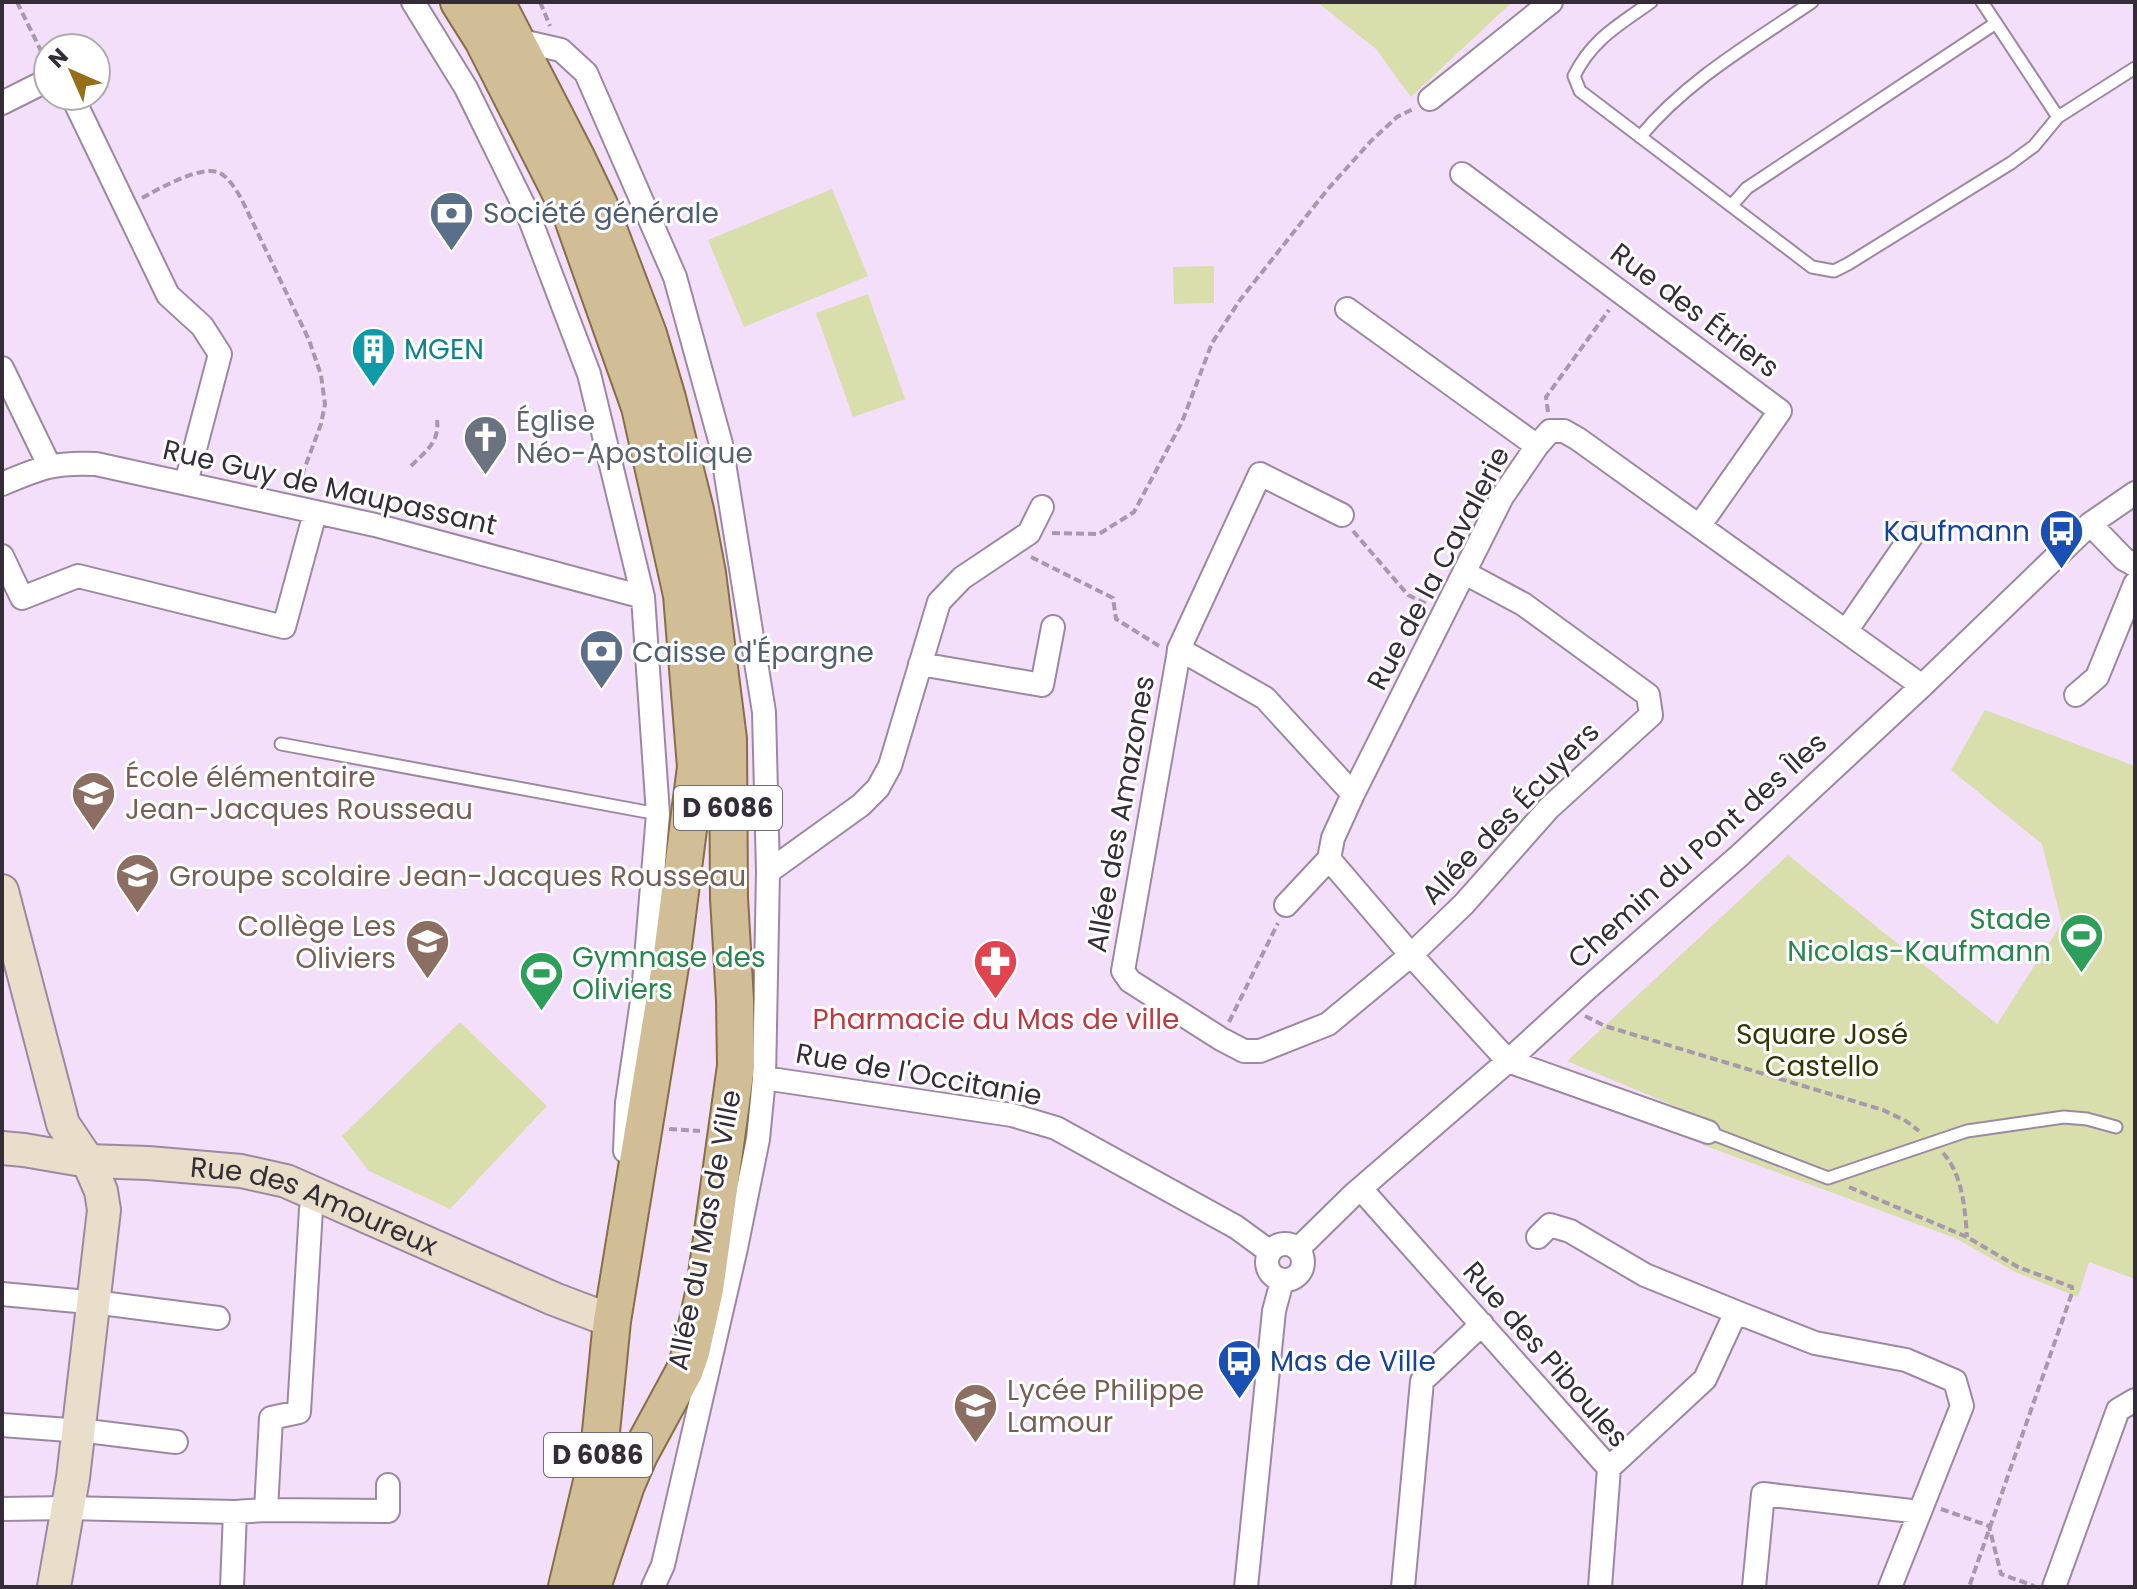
<svg xmlns="http://www.w3.org/2000/svg" width="2137" height="1589" viewBox="0 0 2137 1589" font-family="Poppins,sans-serif">
  <style>
    .green { fill: #d8deac }
    .lines { fill: none; stroke-linecap: round; stroke-linejoin: round }
    .lane-casing { stroke: #9c89a1; stroke-width: 15 }
    .street-casing { stroke: #9c89a1; stroke-width: 26 }
    .secondary-casing { stroke: #9c89a1; stroke-width: 36 }
    .primary-casing { stroke: #876e47; stroke-width: 40 }
    .path { stroke: #a898ac; stroke-width: 4; stroke-dasharray: 8 4; stroke-linecap: butt }
    .lane { stroke: #fff; stroke-width: 11 }
    .street { stroke: #fff; stroke-width: 22 }
    .secondary { stroke: #e8deca; stroke-width: 32 }
    .primary { stroke: #d1bd96; stroke-width: 36 }
    .labels { text-anchor: middle; stroke-width: 6; stroke-linejoin: round; paint-order: stroke }
    .shield { fill: #fff; stroke: #716b72; stroke-width: 2 }
    .shield-label { font-size: 26px; font-weight: bold; fill: #342c36 }
    .service-label { font-size: 28px; fill: #4e5e75; stroke: #fff; text-anchor: start }
    .street-label { font-size: 28px; fill: #342c36; stroke: #fff }
    .culture-label { font-size: 28px; fill: #0d838f; stroke: #fff; text-anchor: start }
    .worship-label { font-size: 28px; fill: #5b616d; stroke: #fff; text-anchor: start }
    .transit-label { font-size: 28px; fill: #164399; stroke: #fff; text-anchor: end }
    .education-label { font-size: 28px; fill: #785e54; stroke: #fff; text-anchor: start }
    .leisure-label { font-size: 28px; fill: #27864d; stroke: #fff; text-anchor: end }
    .health-label { font-size: 28px; fill: #be3a42; stroke: #fff }
    .park-label { font-size: 28px; fill: #333601; stroke: #fff }
  </style>
  <rect width="100%" height="100%" fill="#f4dffa"/>
  <path class="green" d="M1317 2H1512L1411 97 1376 49Z
    M832 189 868 276 744 327 708 240Z
    M1214 266V303L1174 304 1173 267Z
    M868 294 905 399 853 417 816 313Z
    M1985 710 2135 766V1279L2089 1262 2078 1297 2015 1272 1955 1238 1703 1145 1711 1121 1567 1061 1788 855 1997 1024 2062 923 2042 844 1951 770Z
    M460 1022 547 1106 450 1209 369 1171 342 1136Z"/>
  <g class="lines">
    <defs>
      <path id="lane" d="M1651 2C1619 25 1592 39 1574 76L1580 91 1812 267 1834 271 1848 264 2011 163 2034 146 2058 117 2135 68
        M1982 2 2058 117
        M1640 137C1687 80 1752 43 1812 2
        M1731 206 1747 188 1996 23
        M281 744 658 814
        M1708 1132 1828 1178 1967 1131 2064 1117 2087 1119 2116 1127"/>
      <path id="street" d="M413 2 466 88 528 214 589 374 643 597 658 814 643 994 627 1103 625 1151
        M517 40 561 50 586 73 675 277 721 444 764 712 768 872 764 1078 758 1139 736 1248 663 1565 653 1587
        M72 96 168 295 202 326 220 354 186 483
        M1430 99 1551 2
        M2 103 44 82H48
        M1462 174 1780 411 1700 525
        M1347 309 1537 446
        M2 368 49 465
        M2 484C40 468 53 462 96 464L375 525 643 597
        M1342 515 1260 474 1179 649 1178 657 1123 971 1130 981 1221 1039 1244 1051H1260L1328 1024 1411 955 1464 904 1549 808 1651 715 1648 695 1523 604 1465 573
        M2090 524 2124 559 2135 565
        M2 556 22 598 78 576 284 627 315 513
        M1846 631 1913 534
        M1179 649 1265 698 1353 794
        M920 664 1042 685 1053 627
        M2076 695 2097 677 2135 584
        M768 872 861 805 878 788 890 766 939 602 962 578 1029 533 1042 507
        M1286 905 1329 859
        M764 1078 1012 1115 1056 1128 1236 1227 1270 1252
        M1708 1132 1508 1061 1411 955 1329 859 1333 838 1353 794 1502 497 1537 446 1550 431H1564L1578 439 1922 686
        M1361 1189 1609 1468 1600 1587
        M1538 1237 1550 1225 1570 1231 1645 1275 1736 1312
        M1267 1262a18 18 0 1 1 36 0a18 18 0 1 1-36 0Z
        M1298 1249 1353 1195 1508 1061 1589 987 1739 856 1922 686 2090 524 2135 493
        M2 1294 109 1304 218 1318
        M2 1425 95 1432 176 1442
        M1609 1468 1705 1379 1736 1312 1815 1343 1906 1360 1955 1381 1962 1406 1890 1587
        M2 1509 67 1508 235 1512
        M266 1510 388 1511V1485
        M232 1587 235 1512 266 1510 271 1418 299 1412 311 1209 317 1194
        M1246 1587 1274 1311 1282 1281
        M1403 1587 1422 1381 1482 1324
        M1754 1587 1763 1494 1920 1512
        M2054 1587 2118 1410 2135 1400"/>
      <g id="secondary">
        <path d="M2 891 63 1124 88 1161 101 1191 104 1210 73 1478 54 1587"/>
        <path id="s1" d="M2 1148 24 1150 88 1161 148 1163 241 1171 286 1181 554 1299 612 1321"/>
      </g>
      <path id="primary" d="M459 2 483 40 571 213 640 407 682 595 696 767 672 954 612 1321 599 1452 567 1587
        M496 2 576 157 599 205 648 334 667 398 695 510 707 573 728 739 729 898 735 1000 736 1066 705 1289 691 1352 684 1372 639 1455 626 1485 592 1587"/>
    </defs>
    <use href="#lane" class="lane-casing"/>
    <use href="#street" class="street-casing"/>
    <use href="#secondary" class="secondary-casing"/>
    <use href="#primary" class="primary-casing"/>
    <path class="path" d="M17 2 47 63
      M540 2 550 26
      M142 198C159 189 201 164 220 173 229 178 236 190 241 198L309 340 321 375 325 404 321 424 298 486
      M1548 412 1546 397 1609 310
      M411 466C425 452 440 442 437 420
      M1353 531 1408 595 1429 605
      M1052 533 1099 534 1134 512 1182 422 1212 343 1240 300 1327 190 1371 141 1397 117 1415 108
      M1031 557 1113 598 1116 619 1159 646
      M1585 1016 1605 1026 1883 1110 1906 1121 1919 1131
      M1229 1022 1278 923
      M671 1131V1129L700 1131
      M1943 1153C1963 1175 1965 1210 1967 1237
      M1849 1187 1967 1237 2018 1267 2072 1287V1293L1969 1587
      M1941 1509 1989 1526 2001 1574 2034 1586"/>
    <use href="#lane" class="lane"/>
    <use href="#street" class="street"/>
    <use href="#secondary" class="secondary"/>
    <use href="#primary" class="primary"/>
  </g>
  <defs>
    <symbol id="bank-pin" viewBox="-11 -11 22 30"><path d="M0 17L-7.5 6A9.5 9.5 0 1 1 7.5 6Z" fill="#5c6f8a" stroke="#fff"/><path d="M-6-4H6V4H-6ZM0-2.3a2.3 2.3 0 1 0 0 4.6a2.3 2.3 0 1 0 0-4.6Z" fill="#fff"/></symbol>
    <symbol id="building-pin" viewBox="-11 -11 22 30"><path d="M0 17L-7.5 6A9.5 9.5 0 1 1 7.5 6Z" fill="#0f9aa8" stroke="#fff"/><path d="M-4-6H4V6H1V3H-1V6H-4ZM-2.5-4.3h1.7v1.8h-1.7ZM.8-4.3h1.7v1.8H.8ZM-2.5-1h1.7V.8h-1.7ZM.8-1h1.7V.8H.8Z" fill="#fff"/></symbol>
    <symbol id="church-pin" viewBox="-11 -11 22 30"><path d="M0 17L-7.5 6A9.5 9.5 0 1 1 7.5 6Z" fill="#6b7280" stroke="#fff"/><path d="M-1.2-6h2.4v3.5h3.3v2.4h-3.3V6h-2.4V-.1h-3.3v-2.4h3.3Z" fill="#fff"/></symbol>
    <symbol id="bus-pin" viewBox="-11 -11 22 30"><path d="M0 17L-7.5 6A9.5 9.5 0 1 1 7.5 6Z" fill="#1a4fb4" stroke="#fff"/><path d="M-5-6H5V4H4V6H2V4H-2V6H-4V4H-5ZM-3.5-4V0h7V-4ZM-3.5 1.2v1.5H-2V1.2ZM2 1.2v1.5H3.5V1.2Z" fill="#fff"/></symbol>
    <symbol id="school-pin" viewBox="-11 -11 22 30"><path d="M0 17L-7.5 6A9.5 9.5 0 1 1 7.5 6Z" fill="#8d6e63" stroke="#fff"/><path d="M0-5L7-2L0 1L-7-2ZM-4 1L0 2.5L4 1V4Q0 6-4 4Z" fill="#fff"/></symbol>
    <symbol id="stadium-pin" viewBox="-11 -11 22 30"><path d="M0 17L-7.5 6A9.5 9.5 0 1 1 7.5 6Z" fill="#2e9e5b" stroke="#fff"/><path d="M0-5a6.5 5 0 1 0 0 10a6.5 5 0 1 0 0-10ZM-3.5-1.8h7v3.6h-7Z" fill="#fff"/></symbol>
    <symbol id="pharmacy-pin" viewBox="-11 -11 22 30"><path d="M0 17L-7.5 6A9.5 9.5 0 1 1 7.5 6Z" fill="#e0444e" stroke="#fff"/><path d="M-2-6h4v4h4v4h-4v4h-4v-4h-4v-4h4Z" fill="#fff"/></symbol>
  </defs>
  <g fill-rule="evenodd">
    <use href="#bank-pin" x="426" y="188" width="51" height="69"/>
    <use href="#building-pin" x="348" y="324" width="51" height="69"/>
    <use href="#church-pin" x="460" y="412" width="51" height="69"/>
    <use href="#bus-pin" x="2036" y="506" width="51" height="69"/>
    <use href="#bank-pin" x="576" y="626" width="51" height="69"/>
    <use href="#school-pin" x="68" y="768" width="51" height="69"/>
    <use href="#school-pin" x="112" y="850" width="51" height="69"/>
    <use href="#stadium-pin" x="2056" y="910" width="51" height="69"/>
    <use href="#school-pin" x="402" y="916" width="51" height="69"/>
    <use href="#pharmacy-pin" x="970" y="936" width="51" height="69"/>
    <use href="#stadium-pin" x="516" y="948" width="51" height="69"/>
    <use href="#bus-pin" x="1214" y="1336" width="51" height="69"/>
    <use href="#school-pin" x="950" y="1380" width="51" height="69"/>
  </g>
  <g class="labels">
    <g class="shield">
      <rect x="674" y="786" width="108" height="44" rx="6"/>
      <rect x="544" y="1433" width="108" height="44" rx="6"/>
    </g>
    <g class="shield-label">
      <text x="728" y="817">D 6086</text>
      <text x="598" y="1464">D 6086</text>
    </g>
    <g class="service-label">
      <text x="483" y="223">Société générale</text>
      <text x="632" y="662">Caisse d'Épargne</text>
    </g>
    <g class="street-label">
      <text transform="translate(1695 310) rotate(37)" y="10">Rue des Étriers</text>
      <text transform="translate(330 487) rotate(13)" y="10">Rue Guy de Maupassant</text>
      <text transform="translate(1438 568) rotate(-62)" y="10">Rue de la Cavalerie</text>
      <text transform="translate(1510 813) rotate(-46)" y="10">Allée des Écuyers</text>
      <text transform="translate(1120 814) rotate(-80)" y="10">Allée des Amazones</text>
      <text transform="translate(1697 850) rotate(-42)" y="10">Chemin du Pont des Îles</text>
      <text transform="translate(919 1074) rotate(10)" y="10">Rue de l'Occitanie</text>
      <text dy="10" stroke="none"><textPath href="#s1" startOffset="320">Rue des Amoureux</textPath></text>
      <text transform="translate(704 1230) rotate(-79)" y="10">Allée du Mas de Ville</text>
      <text transform="translate(1546 1354) rotate(49)" y="10">Rue des Piboules</text>
    </g>
    <g class="culture-label">
      <text x="404" y="359">MGEN</text>
    </g>
    <g class="worship-label">
      <text x="516" y="431">Église<tspan x="516" dy="32">Néo-Apostolique</tspan></text>
    </g>
    <g class="transit-label">
      <text x="2030" y="541">Kaufmann</text>
      <text x="1270" y="1371" text-anchor="start">Mas de Ville</text>
    </g>
    <g class="education-label">
      <text x="125" y="787">École élémentaire<tspan x="125" dy="32">Jean-Jacques Rousseau</tspan></text>
      <text x="169" y="886">Groupe scolaire Jean-Jacques Rousseau</text>
      <text x="396" y="936" text-anchor="end">Collège Les<tspan x="396" dy="32">Oliviers</tspan></text>
      <text x="1007" y="1400">Lycée Philippe<tspan x="1007" dy="32">Lamour</tspan></text>
    </g>
    <g class="leisure-label">
      <text x="2051" y="929">Stade<tspan x="2051" dy="32">Nicolas-Kaufmann</tspan></text>
      <text x="572" y="967" text-anchor="start">Gymnase des<tspan x="572" dy="32">Oliviers</tspan></text>
    </g>
    <g class="health-label">
      <text x="996" y="1029">Pharmacie du Mas de ville</text>
    </g>
    <g class="park-label">
      <text x="1822" y="1044">Square José<tspan x="1822" dy="32">Castello</tspan></text>
    </g>
  </g>
  <rect width="2137" height="1589" fill="none" stroke="#342c36" stroke-width="8"/>
  <g transform="translate(72 72) rotate(315)"><circle r="38" fill="#ffffff" stroke="#aeabaf" stroke-width="2"/>
  <path d="M0-6L14 30L0 20L-14 30Z" fill="#976e1a"/>
  <text y="-12" font-size="22" font-weight="bold" text-anchor="middle" fill="#342c36">N</text>
  </g>
</svg>
